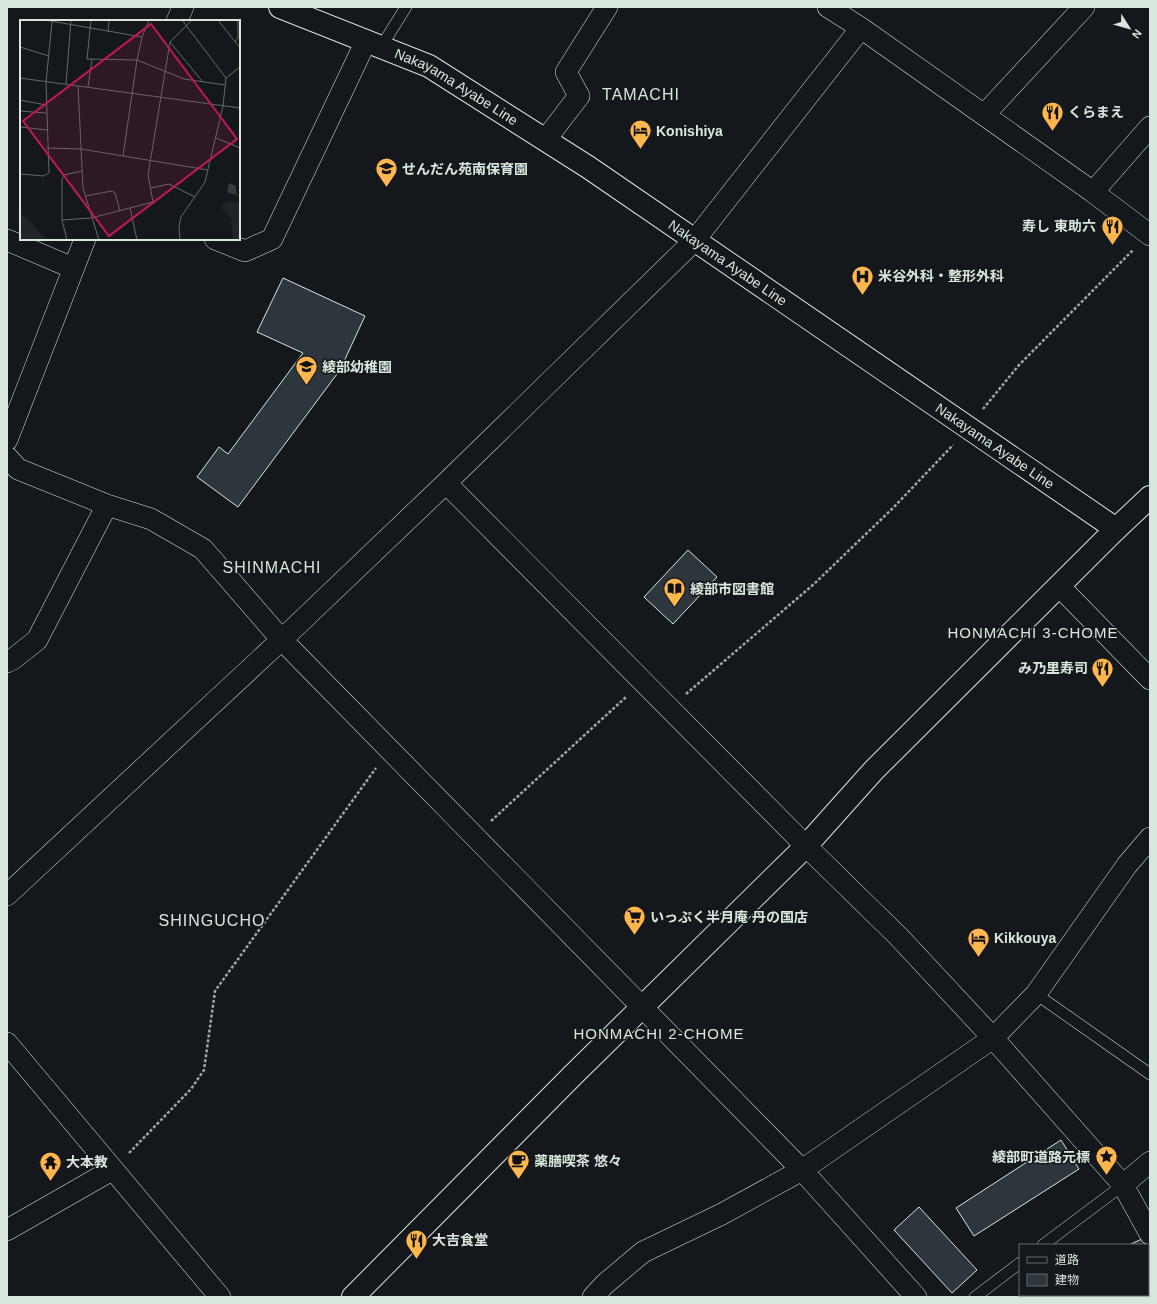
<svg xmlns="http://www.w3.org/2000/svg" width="1157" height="1304" viewBox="0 0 1157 1304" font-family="Arial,'Noto Sans JP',sans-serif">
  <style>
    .building { fill: #2c363c; stroke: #d8e6dc }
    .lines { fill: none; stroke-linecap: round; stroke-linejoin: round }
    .service-casing { stroke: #d8e6dc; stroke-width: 12 }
    .minor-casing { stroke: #d8e6dc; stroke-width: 22 }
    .tertiary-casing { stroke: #d8e6dc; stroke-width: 24 }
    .secondary-casing { stroke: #d8e6dc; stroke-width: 24 }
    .path { stroke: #9da8a2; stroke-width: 2.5; stroke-dasharray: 3 2; stroke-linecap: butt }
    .service { stroke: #14181c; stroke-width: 11 }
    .minor { stroke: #14181c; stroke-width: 21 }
    .tertiary { stroke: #14181c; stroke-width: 22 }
    .secondary { stroke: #14181c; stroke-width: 22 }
    .labels { text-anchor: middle; stroke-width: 3; stroke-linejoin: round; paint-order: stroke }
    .street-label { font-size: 14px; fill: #d8e6dc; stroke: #14181c }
    .poi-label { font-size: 14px; font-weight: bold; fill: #d8e6dc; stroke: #14181c; text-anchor: start }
    .neighbourhood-label { font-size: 15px; letter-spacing: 1px; fill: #d8e6dc; stroke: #14181c }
    .quarter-label { font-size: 16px; letter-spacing: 1px; fill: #d8e6dc; stroke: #14181c }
    .inset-road { fill: none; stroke: #626a69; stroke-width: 1 }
    .view { fill: #c2185b; fill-opacity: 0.15; stroke: #c2185b; stroke-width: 2 }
    .inset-edge { fill: none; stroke: #d8e6dc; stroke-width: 2 }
  </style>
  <rect width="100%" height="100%" fill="#14181c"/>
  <path class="building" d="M283 278 365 316 340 370 238 507 197 477 219 447 228 454 303 353 257 332Z
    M688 550 717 577 673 624 644 597Z
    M1061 1140 1079 1169 974 1236 956 1208Z
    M919 1207 977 1270 952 1293 894 1230Z
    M1144 1238 1148 1245H1129Z
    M1148 1245 1150 1249V1297H1025L1029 1295H1148Z"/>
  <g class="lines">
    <defs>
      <path id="service" d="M381 47 406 7
        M1036 994 1150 1074
        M1043 1245 1123 1185
        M975 1297 1020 1263"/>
      <path id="minor" d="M828 7 861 28 1093 192 1150 235
        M177 21 183 7
        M984 115 1084 7
        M546 139 579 96 566 72 607 7
        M1093 192 1150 127
        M215 239 245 251 272 239 366 41
        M7 240 73 268
        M7 440 85 239
        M7 457 18 469 107 505 151 519 203 549 281 639 802 1170 916 1297
        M446 483 806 846 899 937 993 1038 1123 1185 1150 1234
        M1060 587 1150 679
        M7 662 13 659 37 640 107 505
        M7 895 293 629 446 483 694 241 861 28
        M7 1043 220 1297
        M1123 1185 1150 1162
        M7 1230 112 1170
        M593 1297 605 1284 643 1252 722 1214 802 1170 993 1038 1036 994 1127 865 1150 838"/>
      <path id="tertiary" d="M353 1297 574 1074 806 846 874 770 1116 529"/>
      <g id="secondary">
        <path id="s1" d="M280 7 429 66 588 167 1116 529 1150 497"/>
      </g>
    </defs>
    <use href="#service" class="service-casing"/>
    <use href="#minor" class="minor-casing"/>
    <use href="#tertiary" class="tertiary-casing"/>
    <use href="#secondary" class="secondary-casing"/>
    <path class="path" d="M983 409 1019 365 1133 250
      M686 694 814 584 894 507 953 445
      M491 821 626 697
      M129 1153 191 1089 204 1070 215 991 376 768"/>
    <use href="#service" class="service"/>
    <use href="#minor" class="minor"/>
    <use href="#tertiary" class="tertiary"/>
    <use href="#secondary" class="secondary"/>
  </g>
  <defs>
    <symbol id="restaurant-pin" viewBox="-11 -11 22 30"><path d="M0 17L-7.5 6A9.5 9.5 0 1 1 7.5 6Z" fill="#ffb74d" stroke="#14181c"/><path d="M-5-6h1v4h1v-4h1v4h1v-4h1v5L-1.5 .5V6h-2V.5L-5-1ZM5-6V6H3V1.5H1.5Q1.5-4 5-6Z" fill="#111"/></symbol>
    <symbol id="hotel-pin" viewBox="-11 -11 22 30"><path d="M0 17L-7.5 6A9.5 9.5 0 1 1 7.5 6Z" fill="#ffb74d" stroke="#14181c"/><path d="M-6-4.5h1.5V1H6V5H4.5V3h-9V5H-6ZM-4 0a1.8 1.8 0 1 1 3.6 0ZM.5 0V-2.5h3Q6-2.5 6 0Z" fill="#111"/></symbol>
    <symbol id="school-pin" viewBox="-11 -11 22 30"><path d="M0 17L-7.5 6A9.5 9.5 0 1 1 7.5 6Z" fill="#ffb74d" stroke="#14181c"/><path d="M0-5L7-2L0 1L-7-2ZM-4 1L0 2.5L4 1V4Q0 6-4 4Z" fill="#111"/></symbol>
    <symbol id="hospital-pin" viewBox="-11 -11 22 30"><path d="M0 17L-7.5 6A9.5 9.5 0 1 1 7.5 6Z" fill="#ffb74d" stroke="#14181c"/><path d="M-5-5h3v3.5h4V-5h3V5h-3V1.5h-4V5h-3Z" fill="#111"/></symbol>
    <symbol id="library-pin" viewBox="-11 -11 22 30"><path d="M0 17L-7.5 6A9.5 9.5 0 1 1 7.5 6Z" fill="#ffb74d" stroke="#14181c"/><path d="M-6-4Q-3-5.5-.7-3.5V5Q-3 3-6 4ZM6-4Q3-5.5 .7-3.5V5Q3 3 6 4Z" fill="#111"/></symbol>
    <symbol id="supermarket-pin" viewBox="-11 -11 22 30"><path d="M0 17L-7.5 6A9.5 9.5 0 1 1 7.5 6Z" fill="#ffb74d" stroke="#14181c"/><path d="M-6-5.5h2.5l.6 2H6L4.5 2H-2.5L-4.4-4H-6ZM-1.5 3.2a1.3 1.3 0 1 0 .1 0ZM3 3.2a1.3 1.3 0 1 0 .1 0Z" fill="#111"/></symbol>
    <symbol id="sight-pin" viewBox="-11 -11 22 30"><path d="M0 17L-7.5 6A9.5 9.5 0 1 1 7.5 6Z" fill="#ffb74d" stroke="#14181c"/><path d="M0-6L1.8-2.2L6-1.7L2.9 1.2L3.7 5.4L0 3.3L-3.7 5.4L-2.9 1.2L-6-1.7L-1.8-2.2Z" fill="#111"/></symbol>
    <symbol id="cafe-pin" viewBox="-11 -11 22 30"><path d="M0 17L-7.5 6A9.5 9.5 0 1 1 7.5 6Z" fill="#ffb74d" stroke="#14181c"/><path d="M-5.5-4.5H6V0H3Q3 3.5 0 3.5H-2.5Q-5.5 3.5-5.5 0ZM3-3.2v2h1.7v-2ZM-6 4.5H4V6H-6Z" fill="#111"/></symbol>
    <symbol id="temple-pin" viewBox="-11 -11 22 30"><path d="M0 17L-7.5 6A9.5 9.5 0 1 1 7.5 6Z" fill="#ffb74d" stroke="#14181c"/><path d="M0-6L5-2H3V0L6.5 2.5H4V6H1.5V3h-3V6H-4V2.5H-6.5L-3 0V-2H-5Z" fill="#111"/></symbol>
  </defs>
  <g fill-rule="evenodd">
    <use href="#restaurant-pin" x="1040" y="100" width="25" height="34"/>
    <use href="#hotel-pin" x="628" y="118" width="25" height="34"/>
    <use href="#school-pin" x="374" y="156" width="25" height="34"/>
    <use href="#restaurant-pin" x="1100" y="214" width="25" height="34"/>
    <use href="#hospital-pin" x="850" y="264" width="25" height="34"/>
    <use href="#school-pin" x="294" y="354" width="25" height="34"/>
    <use href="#library-pin" x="662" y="576" width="25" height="34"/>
    <use href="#restaurant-pin" x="1090" y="656" width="25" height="34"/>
    <use href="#supermarket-pin" x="622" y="904" width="25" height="34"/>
    <use href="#hotel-pin" x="966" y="926" width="25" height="34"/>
    <use href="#sight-pin" x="1094" y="1144" width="25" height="34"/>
    <use href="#cafe-pin" x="506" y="1148" width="25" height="34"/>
    <use href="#temple-pin" x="38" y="1150" width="25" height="34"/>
    <use href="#restaurant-pin" x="404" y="1228" width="25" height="34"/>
  </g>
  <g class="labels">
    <g class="street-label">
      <text dy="5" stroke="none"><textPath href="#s1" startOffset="194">Nakayama Ayabe Line</textPath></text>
      <text dy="5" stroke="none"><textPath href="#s1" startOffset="518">Nakayama Ayabe Line</textPath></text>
      <text dy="5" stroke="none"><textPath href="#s1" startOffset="842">Nakayama Ayabe Line</textPath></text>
    </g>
    <g class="poi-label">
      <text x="1068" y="117">くらまえ</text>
      <text x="656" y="136">Konishiya</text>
      <text x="402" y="174">せんだん苑南保育園</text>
      <text x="1096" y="231" text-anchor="end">寿し 東助六</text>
      <text x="878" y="281">米谷外科・整形外科</text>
      <text x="322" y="372">綾部幼稚園</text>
      <text x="690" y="594">綾部市図書館</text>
      <text x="1088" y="673" text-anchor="end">み乃里寿司</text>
      <text x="650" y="922">いっぷく半月庵 丹の国店</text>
      <text x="994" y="943">Kikkouya</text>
      <text x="1090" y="1162" text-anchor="end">綾部町道路元標</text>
      <text x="534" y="1166">薬膳喫茶 悠々</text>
      <text x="66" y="1167">大本教</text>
      <text x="432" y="1245">大吉食堂</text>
    </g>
    <g class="neighbourhood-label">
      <text x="1033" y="638">HONMACHI 3-CHOME</text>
      <text x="659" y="1039">HONMACHI 2-CHOME</text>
    </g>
    <g class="quarter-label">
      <text x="641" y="100">TAMACHI</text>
      <text x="272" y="573">SHINMACHI</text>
      <text x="212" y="926">SHINGUCHO</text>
    </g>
  </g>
  <g transform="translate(20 20)">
    <rect width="220" height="220" fill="#14181c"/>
    <path d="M206 181 220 182V220H213L211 198 201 188ZM0 193 10 201 26 220H0Z" fill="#202428"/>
    <path d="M209 163 216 166V173L220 176 207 172Z" fill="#363b3e"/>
    <path class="inset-road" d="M25 0 122 17M71 0 67 39 117 40 164 59 205 65M198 0 220 28M88 12 89 0M150 22 182 61M215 22 218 18V0M0 27 29 36M0 58 58 66 63 168 79 220M206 58 220 47M46 64 51 0M58 66 220 88M68 67 72 39M0 80 26 85M0 91 26 93M0 107 27 110M196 118 220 128M27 128 61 129 188 150M103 136 117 40 122 17 129 0M0 154 24 156 29 153 26 62 32 2M131 168 149 164 175 177M65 176 92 171 95 173 100 191M110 188 117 220M42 200 71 198 133 182 128 155 150 22 172 0M47 220 42 200V159L44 155 62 151M160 220 159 206 161 197 185 162 203 86 206 58 162 0"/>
    <path class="view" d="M131 4 217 119 89 216 3 101Z"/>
    <rect width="220" height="220" class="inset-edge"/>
  </g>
  <rect width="1157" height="1304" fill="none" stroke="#d8e6dc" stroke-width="16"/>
  <rect x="1019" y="1244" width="130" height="52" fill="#14181c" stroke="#626a69"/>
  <rect x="1027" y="1257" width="20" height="6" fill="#14181c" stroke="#626a69"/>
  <text x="1055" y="1264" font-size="12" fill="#d8e6dc">道路</text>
  <rect x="1027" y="1274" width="20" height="12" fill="#2c363c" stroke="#626a69"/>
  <text x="1055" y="1284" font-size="12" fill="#d8e6dc">建物</text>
  <g transform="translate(1129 28) rotate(127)" stroke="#14181c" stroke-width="3" paint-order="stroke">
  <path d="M0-3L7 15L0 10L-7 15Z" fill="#d8e6dc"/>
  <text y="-6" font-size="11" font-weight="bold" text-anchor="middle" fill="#d8e6dc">N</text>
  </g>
</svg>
